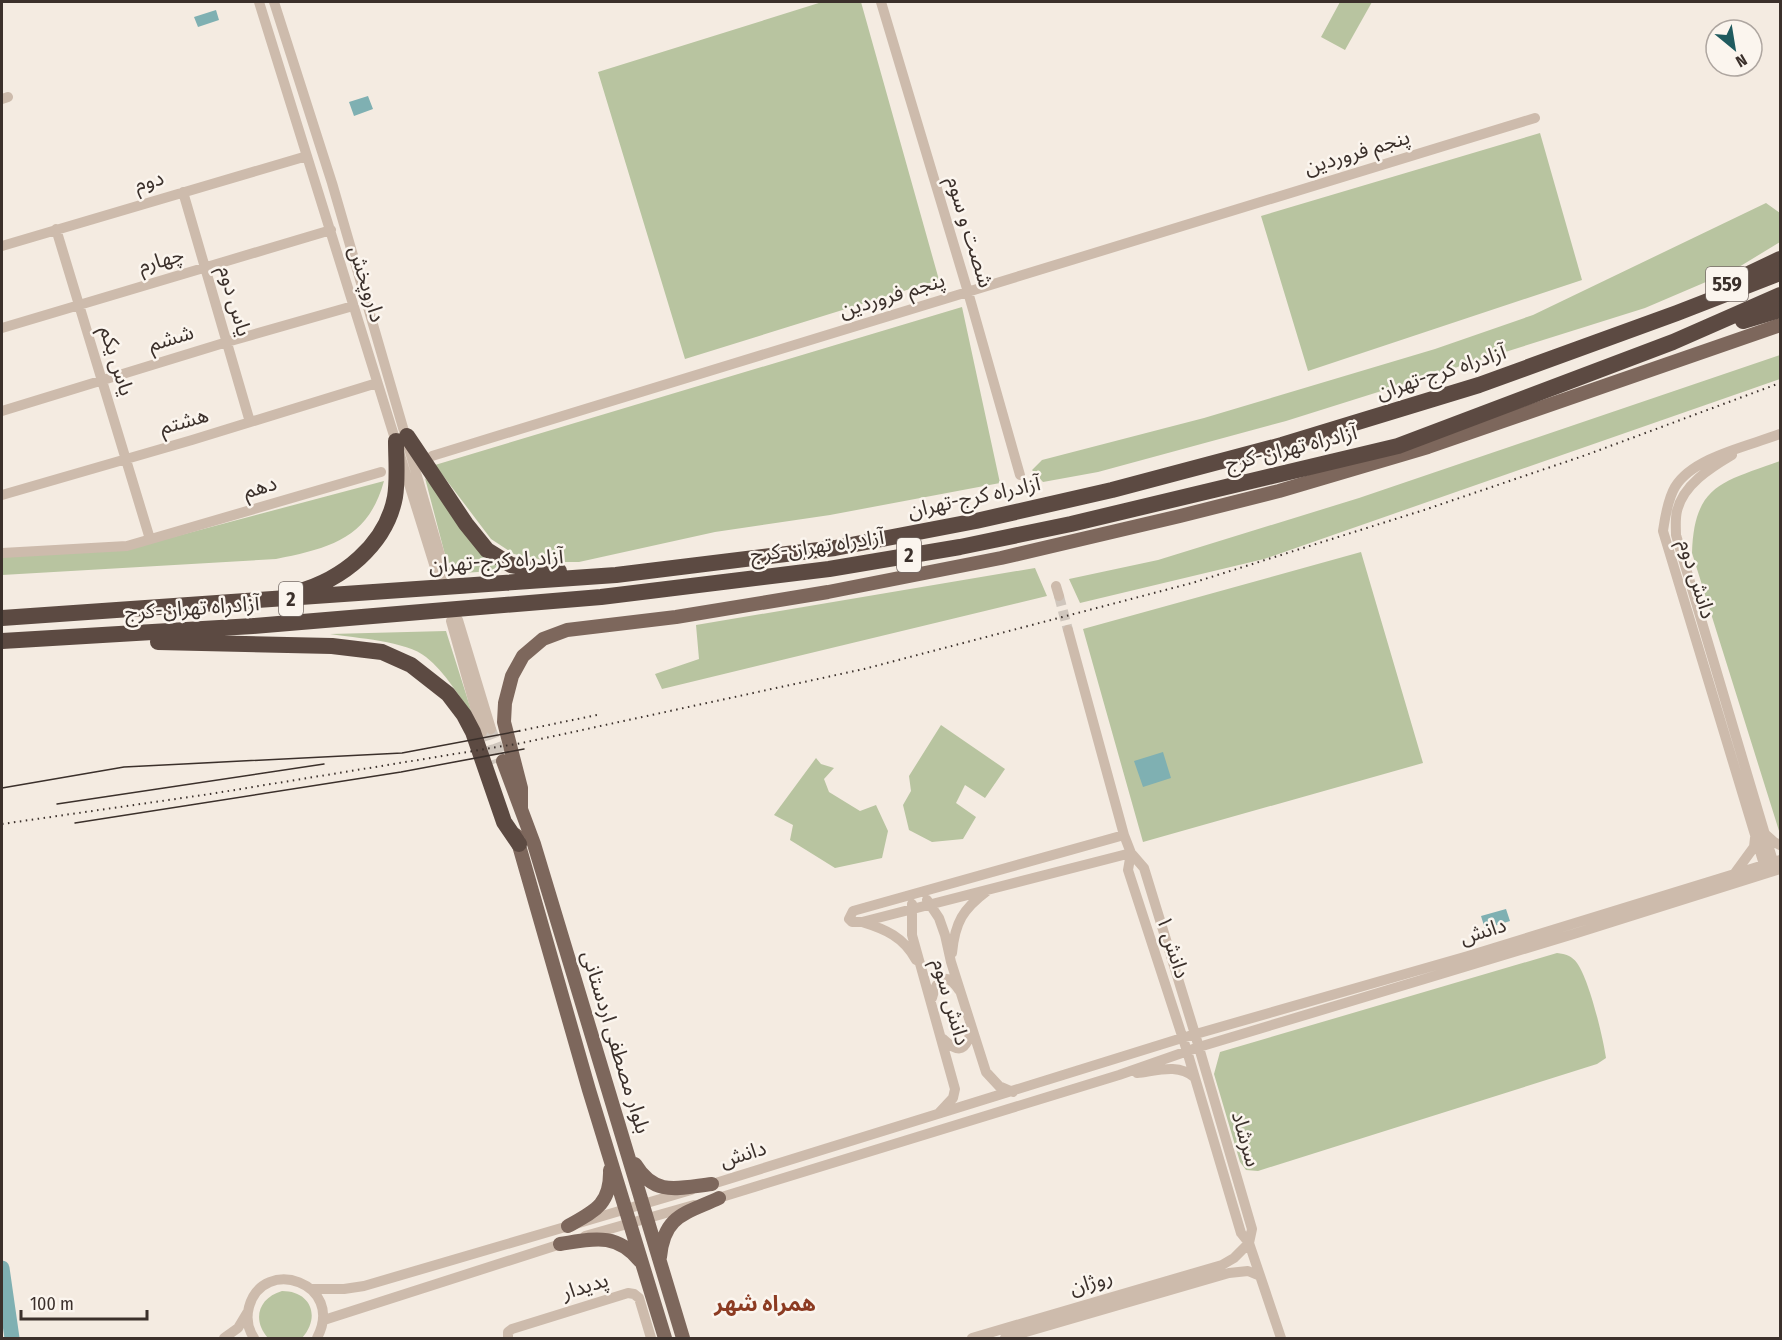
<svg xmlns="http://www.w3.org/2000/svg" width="1782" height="1340" viewBox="0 0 1782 1340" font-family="'Fira Sans Condensed','Noto Sans Arabic',sans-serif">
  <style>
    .green { fill: #b8c4a0 }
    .water { fill: #7fb0b2 }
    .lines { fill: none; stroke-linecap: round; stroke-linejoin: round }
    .river { stroke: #7fb0b2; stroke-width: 15 }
    .minor-tunnel { stroke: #cfc6bd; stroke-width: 10; stroke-dasharray: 10 5; stroke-linecap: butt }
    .minor { stroke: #cdbbac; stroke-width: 10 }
    .major { stroke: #7d675c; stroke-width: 14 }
    .highway { stroke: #5c4a42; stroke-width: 16 }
    .tram { stroke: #3b302b; stroke-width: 1.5 }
    .rail { stroke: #3b302b; stroke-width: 2; stroke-dasharray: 1.5 4.5; stroke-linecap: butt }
    .labels { text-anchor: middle; stroke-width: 5; stroke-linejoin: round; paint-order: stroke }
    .shield { fill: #fbf5ee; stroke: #756b66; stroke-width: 1.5 }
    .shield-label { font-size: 20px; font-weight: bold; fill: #3b302b }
    .street-label { font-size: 21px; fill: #3b302b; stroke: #fbf5ee }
    .neighbourhood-label { font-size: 22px; font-weight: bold; fill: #8c3b22; stroke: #fbf5ee }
  </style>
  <rect width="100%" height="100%" fill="#f4ebe1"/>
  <path class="green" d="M822 2H861L939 280 685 359 598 72Z
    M1340 2H1372L1345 50 1321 37Z
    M1540 133 1582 280 1308 371 1261 216Z
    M1766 203 1780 213V242L1734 270 1645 308 1286 421 1098 472 1043 482 1032 470 1042 460 1204 418 1435 349 1533 315Z
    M962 307 1000 483 830 515 715 532 579 562H553L514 554 491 539 435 465Z
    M1780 355V379L1264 559 1080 603 1069 579 1158 560 1359 498Z
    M1780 461V834L1692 553C1694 484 1723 482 1780 461Z
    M425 478 505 570 450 574Z
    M384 481C368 539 330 548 276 559L2 575V557L128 549Z
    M1361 552 1423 763 1143 842 1083 629Z
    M1035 568 1047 596 662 689 655 674 699 659 696 625Z
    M446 631 473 716C459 696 445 672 426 657 407 641 355 638 330 634Z
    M941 725 1005 769 985 798 965 785 956 803 976 817 963 839 932 842 909 830 903 805 911 791 909 776Z
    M816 758 821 764 834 768 824 779 829 792 860 811 876 805 888 831 882 858 835 868 790 840 793 825 774 815Z
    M1557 953C1566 954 1572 956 1577 963 1589 979 1603 1037 1606 1058L1597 1064 1258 1171 1246 1170 1240 1162 1214 1074 1220 1052Z
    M282 1291C311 1291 321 1317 302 1338H268C252 1320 258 1298 282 1291Z"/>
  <path class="water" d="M216 10 219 20 198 27 194 17Z
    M368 96 373 109 354 116 349 102Z
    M1163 752 1171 778 1143 787 1134 761Z
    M1506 909 1510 921 1485 929 1481 916Z"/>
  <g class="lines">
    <path class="river" d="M2 1268 12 1338"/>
    <path class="minor-tunnel" d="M1059 596 1068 630
      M491 729 503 761
      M482 732 493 764"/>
    <path class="minor" d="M259 2 438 577
      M274 2 332 183 446 576
      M881 2 968 292 1020 475
      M2 99 8 97
      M183 192 250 422
      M56 229 150 539
      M2 246 307 156
      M2 328 331 230
      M2 411 227 342 353 306
      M1732 455C1710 468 1683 485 1677 511 1675 519 1676 528 1676 535L1775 868
      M432 456 1535 118
      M2 495 192 440 377 383
      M2 553 127 546 381 472
      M1056 586 1059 596
      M458 620 491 729
      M451 621 482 732
      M1068 630 1124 835 1131 853 1128 870 1187 1051 1241 1233 1249 1243 1281 1338
      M1764 833 1774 842 1780 845
      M1124 835 853 911 849 919 852 922H862L1131 853 1144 868 1195 1034 1252 1229 1249 1243
      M1766 871 1663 531C1665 517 1668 499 1675 487 1693 457 1749 446 1780 434
      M1735 873 1754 847 1755 838
      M927 900 939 918 945 935 951 962 986 1072 999 1086 1013 1092
      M912 904V935L955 1089 953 1098 939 1113
      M862 922C885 929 904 937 916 960
      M952 953C955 922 963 909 987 891
      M932 998C936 980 946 970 959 990
      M943 1039C960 1055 965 1050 972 1030
      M1137 1073C1156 1071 1178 1063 1194 1077
      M706 1186 1182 1038 1468 956 1780 860
      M712 1200 1119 1075 1199 1047 1577 933 1780 869
      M585 1236 694 1205
      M312 1289H344L364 1286 691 1190
      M324 1320 567 1242
      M224 1338 238 1328 247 1313
      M254 1338C248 1329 246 1318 249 1307 263 1255 346 1283 317 1338
      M508 1338V1332L512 1329 628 1293 634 1294 639 1298 651 1338
      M972 1338 1222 1265 1234 1258 1249 1243
      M1005 1338 1229 1273 1248 1271 1260 1276"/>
    <path class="major" d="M503 761 534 844 683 1338
      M521 809V788L504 722 505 703 512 676 523 656 543 639 567 630 676 617 828 592 1001 558 1180 516 1279 491 1428 447 1780 325
      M516 835 589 1090 665 1338
      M635 1164C655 1197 678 1188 712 1184
      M568 1226C595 1211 611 1204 610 1170
      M560 1244C593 1239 616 1232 640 1261
      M660 1257C664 1215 685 1214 719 1198"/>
    <path class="highway" d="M1738 279 1780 259
      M1743 321 1780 310
      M407 436 466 524 487 550 511 565 540 570 559 571
      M297 592C342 580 386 545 395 497 398 479 396 459 396 441
      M2 618 616 575 835 548 976 521 1112 490 1282 445 1479 385 1677 313 1780 273
      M2 641 253 626 601 597 829 569 960 547 1071 524 1398 446 1673 342 1780 295
      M158 642 332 646 382 652 411 665 448 694 464 715 473 732 504 822 519 844"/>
    <path class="tram" d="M2 788 124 767 402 753 519 731
      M57 804 324 764
      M75 823 401 772 524 749"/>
    <path class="rail" d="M519 731 597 715
      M2 824 210 794 522 743 864 669 1192 583 1424 510 1586 455 1780 383"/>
  </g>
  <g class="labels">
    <g class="shield">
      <rect x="1706" y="267" width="42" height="34" rx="4.5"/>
      <rect x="897" y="538" width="24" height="34" rx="4.5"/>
      <rect x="279" y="582" width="24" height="34" rx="4.5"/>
    </g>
    <g class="shield-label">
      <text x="1727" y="291">559</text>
      <text x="909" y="562">2</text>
      <text x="291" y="606">2</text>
    </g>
    <g class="street-label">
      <text transform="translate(1357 152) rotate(-17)" y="7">پنجم فروردین</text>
      <text transform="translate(149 181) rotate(-16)" y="7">دوم</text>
      <text transform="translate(970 232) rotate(73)" y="7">شصت و سوم</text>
      <text transform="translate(161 260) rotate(-16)" y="7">چهارم</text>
      <text transform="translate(367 284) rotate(73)" y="7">داروپخش</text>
      <text transform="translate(892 295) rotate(-17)" y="7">پنجم فروردین</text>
      <text transform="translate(235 301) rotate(74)" y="7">یاس دوم</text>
      <text transform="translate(171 338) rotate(-17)" y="7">ششم</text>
      <text transform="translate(117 361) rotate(73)" y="7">یاس یکم</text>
      <text transform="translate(1441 372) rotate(-18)" y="7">آزادراه کرج-تهران</text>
      <text transform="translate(184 421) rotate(-16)" y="7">هشتم</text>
      <text transform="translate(1291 448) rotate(-14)" y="7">آزادراه تهران-کرج</text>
      <text transform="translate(260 487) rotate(-16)" y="7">دهم</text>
      <text transform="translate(974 497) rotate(-12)" y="7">آزادراه کرج-تهران</text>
      <text transform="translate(817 546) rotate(-8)" y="7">آزادراه تهران-کرج</text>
      <text transform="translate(496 561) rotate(-4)" y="7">آزادراه کرج-تهران</text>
      <text transform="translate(1697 579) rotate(73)" y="7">دانش دوم</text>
      <text transform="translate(192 608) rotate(-4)" y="7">آزادراه تهران-کرج</text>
      <text transform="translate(1483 931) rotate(-17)" y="7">دانش</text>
      <text transform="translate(1173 947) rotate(72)" y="7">دانش ۱</text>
      <text transform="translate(951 1002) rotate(74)" y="7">دانش سوم</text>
      <text transform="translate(616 1042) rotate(73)" y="7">بلوار مصطفی اردستانی</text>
      <text transform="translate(1246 1139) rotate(74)" y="7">سرشاد</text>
      <text transform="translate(743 1154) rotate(-17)" y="7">دانش</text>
      <text transform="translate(1091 1282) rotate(-16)" y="7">روژان</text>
      <text transform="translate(585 1286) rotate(-17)" y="7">پدیدار</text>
    </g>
    <g class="neighbourhood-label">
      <text x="765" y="1311">همراه شهر</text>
    </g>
  </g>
  <rect width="1782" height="1340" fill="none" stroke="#3b302b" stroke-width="6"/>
  <g transform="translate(1734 48) rotate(150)"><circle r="28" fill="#fbf5ee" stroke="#aea6a0" stroke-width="1.5"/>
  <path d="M0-4.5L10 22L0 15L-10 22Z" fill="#1f5a5e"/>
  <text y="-9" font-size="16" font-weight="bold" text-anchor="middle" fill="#3b302b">N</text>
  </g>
  <path d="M21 1310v9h126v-9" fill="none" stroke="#3b302b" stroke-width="3"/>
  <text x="30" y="1310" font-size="18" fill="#3b302b" stroke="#fbf5ee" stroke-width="4.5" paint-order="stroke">100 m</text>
</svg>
